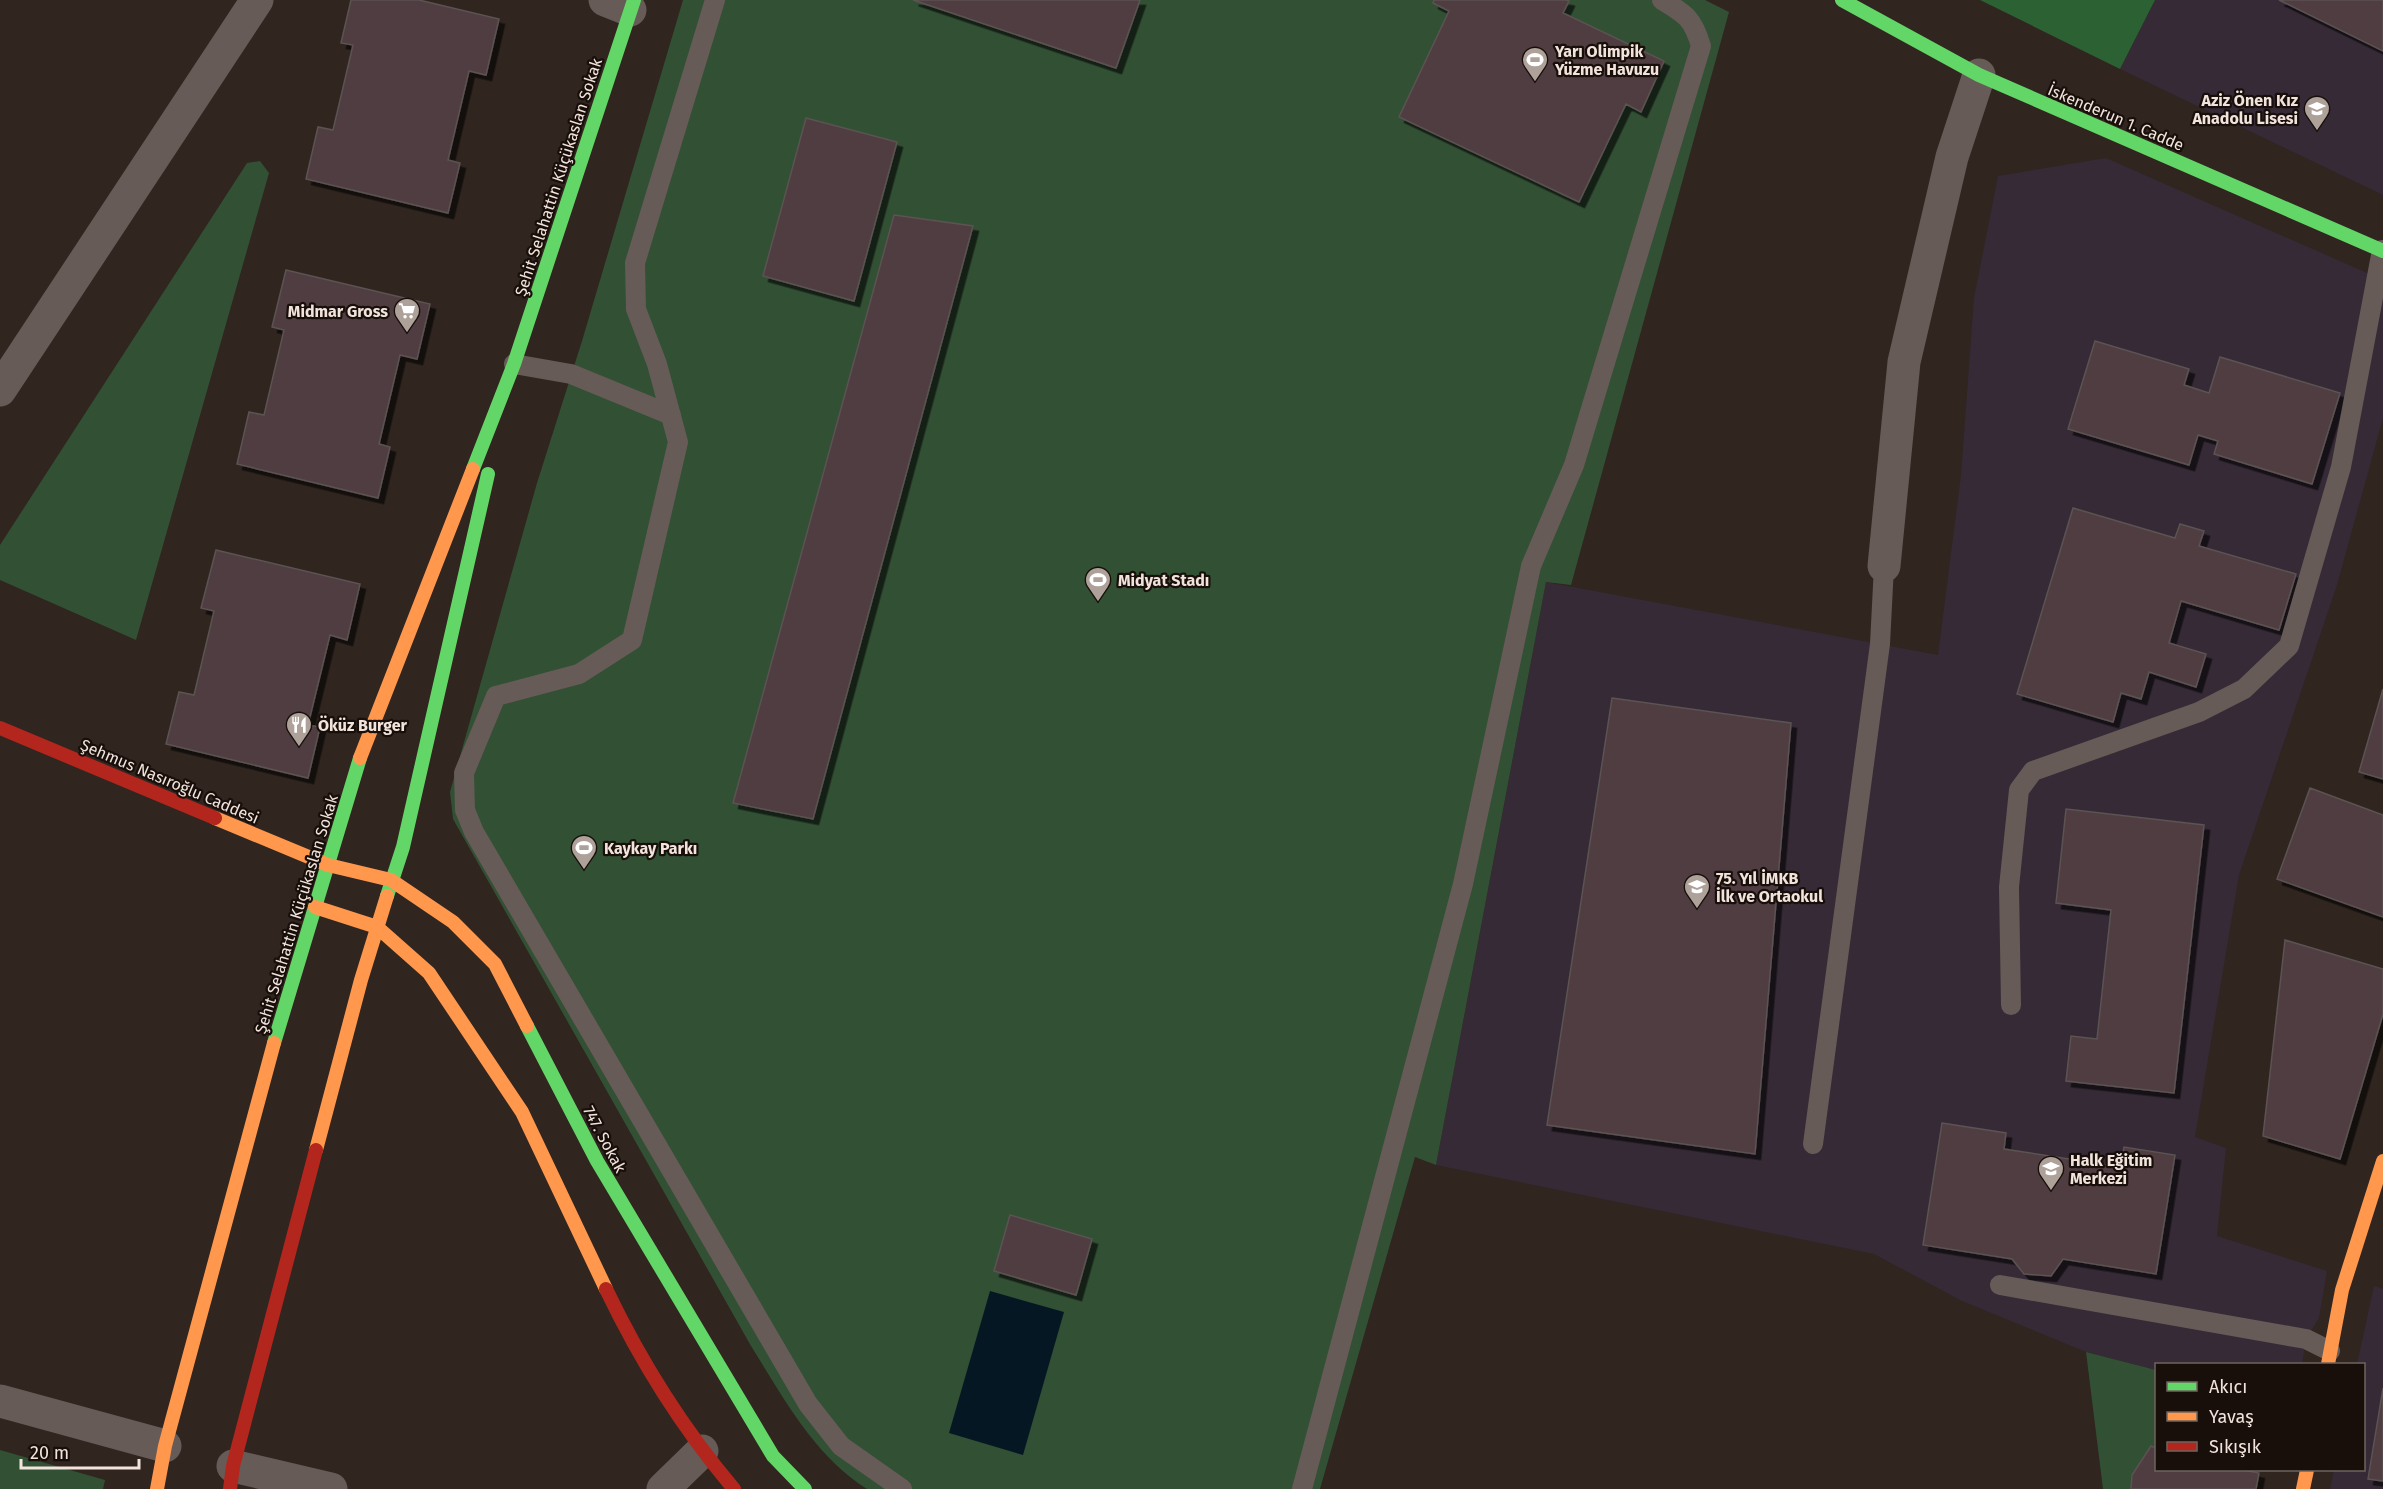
<svg xmlns="http://www.w3.org/2000/svg" width="2383" height="1489" viewBox="0 0 2383 1489" font-family="'Fira Sans',sans-serif">
  <style>
    .education { fill: #352a36 }
    .green { fill: #325034 }
    .forest { fill: #2b6133 }
    .water { fill: #061724 }
    .building { fill: #4f3e42; stroke: #5c5252; stroke-width: 1.5; filter: url(#shadow) }
    .lines { fill: none; stroke-linecap: round; stroke-linejoin: round }
    .lane { stroke: #665b57; stroke-width: 20 }
    .street { stroke: #665b57; stroke-width: 33 }
    .fast { stroke: #63d668; stroke-width: 14 }
    .slow { stroke: #ff974d; stroke-width: 14 }
    .jam { stroke: #b3261e; stroke-width: 14 }
    .labels { text-anchor: middle; stroke-width: 4.5; stroke-linejoin: round; paint-order: stroke }
    .poi-label { font-size: 16px; font-weight: bold; fill: #f2e4dd; stroke: #180f0a; text-anchor: start }
    .street-label { font-size: 16px; fill: #f2e4dd; stroke: #180f0a }
  </style>
  <defs>
    <filter id="shadow"><feDropShadow dx="5.5" dy="5.5" stdDeviation="0" flood-color="#0009"/></filter>
  </defs>
  <rect width="100%" height="100%" fill="#30251f"/>
  <path class="education" d="M2155 0H2383V195L2120 69Z
    M2106 158 2383 280V418L2337 585 2239 875 2195 1137 2226 1148 2217 1236 2327 1271 2319 1318 2306 1339 2302 1364H2156V1370L2086 1352 1962 1301 1874 1254 1436 1165 1546 582 1938 655 1961 475 1974 298 1998 176Z
    M2374 1286 2383 1289V1489H2330L2334 1470H2364V1364H2357Z"/>
  <path class="green" d="M683 0H1705L1729 12 1571 585 1546 582 1436 1165 1415 1157 1320 1489H867C814 1456 783 1397 751 1346L453 819 450 792 537 483 582 341Z
    M260 161 269 173 136 640 0 580V545L247 163Z
    M2086 1352 2156 1370V1448L2151 1447 2132 1475 2131 1489H2103Z
    M0 1450 105 1480 103 1489H0Z"/>
  <path class="forest" d="M1980 0H2155L2120 69Z"/>
  <path class="water" d="M990 1291 1064 1312 1023 1455 949 1433Z"/>
  <path class="building" d="M351 0H419L499 19 486 75 469 71 448 160 460 163 448 213 306 179 318 127 333 130 353 45 341 43Z
    M913 0H1140L1116 68Z
    M1434 0H1566L1569 1 1563 13 1664 61 1641 112 1626 104 1579 202 1399 117 1449 11 1433 3Z
    M2279 0H2383V51Z
    M806 118 897 142 854 301 763 276Z
    M894 215 973 226 813 819 733 803Z
    M286 270 430 304 417 359 400 355 379 444 390 447 378 498 237 464 249 412 264 415 284 330 272 327Z
    M2095 341 2189 369 2184 385 2209 393 2220 357 2340 393 2312 484 2214 454 2218 441 2198 435 2189 465 2068 429Z
    M2073 508 2175 538 2180 524 2204 531 2199 546 2296 574 2279 630 2181 601 2169 643 2206 654 2196 687 2149 672 2141 699 2121 693 2113 722 2017 694Z
    M216 550 360 584 347 640 330 635 308 725 320 727 308 778 166 744 179 692 194 695 214 611 201 608Z
    M2383 689V779L2359 772Z
    M1612 698 1791 723 1755 1154 1547 1125Z
    M2310 788 2383 815V917L2277 879Z
    M2066 809 2204 825 2174 1093 2066 1081 2071 1036 2097 1039 2111 910 2056 903Z
    M2285 940 2383 969V1014L2340 1159 2263 1136Z
    M1942 1123 2006 1133 2004 1149 2121 1167 2124 1147 2175 1155 2156 1274 2063 1259 2051 1276 2024 1274 2012 1259 1923 1245Z
    M1010 1215 1092 1239 1076 1295 994 1271Z
    M2383 1388V1481L2368 1479Z
    M2151 1446 2156 1448V1470H2243L2259 1473 2256 1489H2131L2132 1475Z"/>
  <g class="lines">
    <path class="lane" d="M715 0 635 263 636 309 657 364 678 442 632 640 579 674 496 696 464 773 465 810 474 832 808 1404 841 1446 902 1489
      M514 364 571 374 671 415
      M2011 1005 2009 887 2019 790 2033 771 2199 712 2244 689 2289 646 2341 467 2382 250
      M1813 1144 1880 644 1884 566
      M2000 1285 2306 1339 2330 1351
      M1302 1489 1463 884 1531 566 1574 465 1701 46C1693 19 1686 14 1662 0"/>
    <path class="street" d="M605 0 630 10
      M0 390 257 0
      M1884 566 1904 362 1952 157 1979 75
      M0 1401 165 1446
      M233 1466 331 1489
      M663 1489 702 1451"/>
    <path class="fast" d="M1842 0 1979 75 2383 251
      M473 469 514 364 634 0
      M387 896 403 847 488 474
      M527 1026 597 1161 773 1456 805 1489
      M274 1043 360 758"/>
    <path class="slow" d="M360 758 473 469
      M215 818 328 865 391 880 453 922 495 964 527 1026
      M315 907 377 927 429 973 522 1112 606 1289
      M316 1150 361 980 387 896
      M2328 1364 2342 1290 2383 1161
      M157 1489 165 1446 274 1043
      M2303 1489 2307 1470"/>
    <path class="jam" d="M0 728 215 818
      M606 1289C640 1360 683 1429 734 1489
      M230 1489 233 1466 316 1150"/>
  </g>
  <defs>
    <symbol id="stadium-pin" viewBox="-11 -11 22 30"><path d="M0 17L-7.5 6A9.5 9.5 0 1 1 7.5 6Z" fill="#aea19a" stroke="#180f0a"/><path d="M0-5a6.5 5 0 1 0 0 10a6.5 5 0 1 0 0-10ZM-3.5-1.8h7v3.6h-7Z" fill="#fff"/></symbol>
    <symbol id="school-pin" viewBox="-11 -11 22 30"><path d="M0 17L-7.5 6A9.5 9.5 0 1 1 7.5 6Z" fill="#aea19a" stroke="#180f0a"/><path d="M0-5L7-2L0 1L-7-2ZM-4 1L0 2.5L4 1V4Q0 6-4 4Z" fill="#fff"/></symbol>
    <symbol id="supermarket-pin" viewBox="-11 -11 22 30"><path d="M0 17L-7.5 6A9.5 9.5 0 1 1 7.5 6Z" fill="#aea19a" stroke="#180f0a"/><path d="M-6-5.5h2.5l.6 2H6L4.5 2H-2.5L-4.4-4H-6ZM-1.5 3.2a1.3 1.3 0 1 0 .1 0ZM3 3.2a1.3 1.3 0 1 0 .1 0Z" fill="#fff"/></symbol>
    <symbol id="restaurant-pin" viewBox="-11 -11 22 30"><path d="M0 17L-7.5 6A9.5 9.5 0 1 1 7.5 6Z" fill="#aea19a" stroke="#180f0a"/><path d="M-5-6h1v4h1v-4h1v4h1v-4h1v5L-1.5 .5V6h-2V.5L-5-1ZM5-6V6H3V1.5H1.5Q1.5-4 5-6Z" fill="#fff"/></symbol>
  </defs>
  <g fill-rule="evenodd">
    <use href="#stadium-pin" x="1520" y="45" width="30" height="40"/>
    <use href="#school-pin" x="2302" y="94" width="30" height="40"/>
    <use href="#supermarket-pin" x="392" y="296" width="30" height="40"/>
    <use href="#stadium-pin" x="1083" y="565" width="30" height="40"/>
    <use href="#restaurant-pin" x="284" y="710" width="30" height="40"/>
    <use href="#stadium-pin" x="569" y="833" width="30" height="40"/>
    <use href="#school-pin" x="1682" y="872" width="30" height="40"/>
    <use href="#school-pin" x="2036" y="1154" width="30" height="40"/>
  </g>
  <g class="labels">
    <g class="poi-label">
      <text x="1555" y="57">Yarı Olimpik<tspan x="1555" dy="18">Yüzme Havuzu</tspan></text>
      <text x="2298" y="106" text-anchor="end">Aziz Önen Kız<tspan x="2298" dy="18">Anadolu Lisesi</tspan></text>
      <text x="388" y="317" text-anchor="end">Midmar Gross</text>
      <text x="1118" y="586">Midyat Stadı</text>
      <text x="318" y="731">Öküz Burger</text>
      <text x="604" y="854">Kaykay Parkı</text>
      <text x="1716" y="884">75. Yıl İMKB<tspan x="1716" dy="18">İlk ve Ortaokul</tspan></text>
      <text x="2070" y="1166">Halk Eğitim<tspan x="2070" dy="18">Merkezi</tspan></text>
    </g>
    <g class="street-label">
      <text transform="translate(2116 117) rotate(23)" y="6">İskenderun 1. Cadde</text>
      <text transform="translate(558 177) rotate(-72)" y="6">Şehit Selahattin Küçükaslan Sokak</text>
      <text transform="translate(170 781) rotate(23)" y="6">Şehmus Nasıroğlu Caddesi</text>
      <text transform="translate(296 914) rotate(-73)" y="6">Şehit Selahattin Küçükaslan Sokak</text>
      <text transform="translate(605 1139) rotate(62)" y="6">747. Sokak</text>
    </g>
  </g>
  <rect x="2155" y="1363" width="210" height="108" fill="#180f0a" stroke="#6f645e" stroke-width="1.5"/>
  <rect x="2167" y="1382" width="30" height="9" fill="#63d668" stroke="#6f645e" stroke-width="1.5"/>
  <text x="2209" y="1393" font-size="18" fill="#f2e4dd">Akıcı</text>
  <rect x="2167" y="1412" width="30" height="9" fill="#ff974d" stroke="#6f645e" stroke-width="1.5"/>
  <text x="2209" y="1423" font-size="18" fill="#f2e4dd">Yavaş</text>
  <rect x="2167" y="1442" width="30" height="9" fill="#b3261e" stroke="#6f645e" stroke-width="1.5"/>
  <text x="2209" y="1453" font-size="18" fill="#f2e4dd">Sıkışık</text>
  <path d="M21 1459v9h118v-9" fill="none" stroke="#f2e4dd" stroke-width="3"/>
  <text x="30" y="1459" font-size="18" fill="#f2e4dd" stroke="#180f0a" stroke-width="4.5" paint-order="stroke">20 m</text>
</svg>
